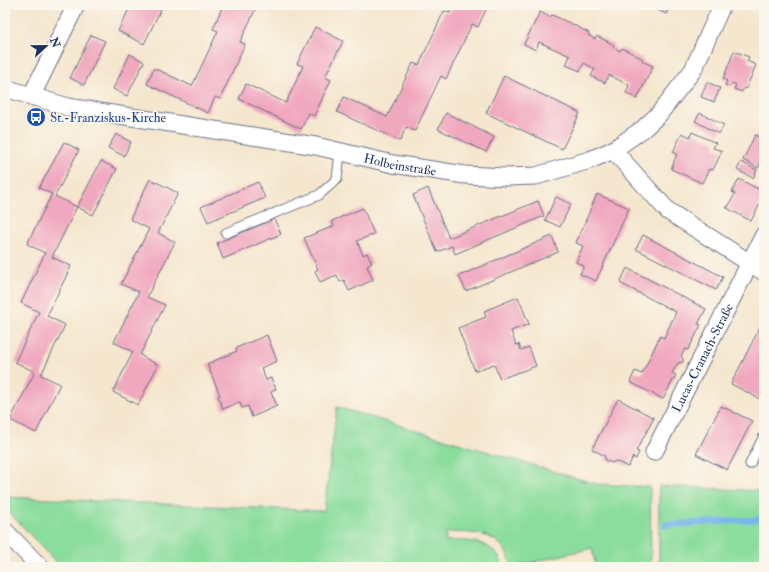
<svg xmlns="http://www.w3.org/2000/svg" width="769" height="572" viewBox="0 0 769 572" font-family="'IM FELL Double Pica',serif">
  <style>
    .green { fill: #8bdd9d; stroke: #53867e }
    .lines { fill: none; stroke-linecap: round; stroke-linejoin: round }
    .stream { stroke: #79b6eb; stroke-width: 6 }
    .building { fill: #f0a8bf }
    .lane-casing { stroke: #676f85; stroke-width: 11 }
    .street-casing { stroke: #676f85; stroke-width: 19 }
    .lane { stroke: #fff; stroke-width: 9 }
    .street { stroke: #fff; stroke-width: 17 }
    .labels { text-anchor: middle; stroke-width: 3; stroke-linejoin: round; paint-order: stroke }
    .transit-label { font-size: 13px; fill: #164399; stroke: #fbf7ec; text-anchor: start }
    .street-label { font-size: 13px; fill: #1b2f5e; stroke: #fbf7ec }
  </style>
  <rect width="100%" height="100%" fill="#fbf7ec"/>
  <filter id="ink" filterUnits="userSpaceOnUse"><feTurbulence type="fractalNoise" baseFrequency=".025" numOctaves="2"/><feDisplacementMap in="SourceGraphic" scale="8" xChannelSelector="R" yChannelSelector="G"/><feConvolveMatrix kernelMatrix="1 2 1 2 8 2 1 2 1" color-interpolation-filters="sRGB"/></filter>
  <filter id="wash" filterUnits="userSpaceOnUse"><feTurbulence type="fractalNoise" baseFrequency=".012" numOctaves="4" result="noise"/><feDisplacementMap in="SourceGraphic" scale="16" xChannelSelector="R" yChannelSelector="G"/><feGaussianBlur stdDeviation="0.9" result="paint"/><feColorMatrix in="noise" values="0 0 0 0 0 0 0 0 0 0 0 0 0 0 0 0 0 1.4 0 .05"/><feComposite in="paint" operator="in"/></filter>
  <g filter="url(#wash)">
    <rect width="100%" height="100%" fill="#f5e6ce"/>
    <path class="green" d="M337 407 596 484 650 487 651 567H596L592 548 512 567C503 531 477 533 447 532L445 541C468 540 496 540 503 567H61L5 508V497L324 511Z
      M659 486 764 491V567H676L659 562Z"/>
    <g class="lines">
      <path class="stream" d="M665 525 764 519"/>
    </g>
    <g id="blocks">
      <path class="building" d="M131 5H163L144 44 118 31Z
        M223 5 257 6 240 42 245 44 220 99 215 97 208 113 147 84 154 68 192 86 218 31 213 29Z
        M454 5H488L478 27 472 24 446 79 441 76 415 131 406 127 400 141 337 112 344 97 387 117 413 63 419 65 444 11 450 13Z
        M654 5H670L666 14 653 8Z
        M540 12 550 17 552 15 572 24 589 33 588 35 595 39 597 36 614 45 613 47 620 51 622 48 643 59 642 61 653 66 637 99 626 93 629 85 609 75 605 83 591 76 595 69 584 63 580 71 566 65 570 56 539 42 536 50 524 44Z
        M315 27 343 41 325 77 331 80 314 116 309 113 301 129 239 99 246 84 286 103 303 66 297 64Z
        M91 35 105 41 84 85 70 78Z
        M734 51 749 57 747 61 756 65 746 89 744 88 742 92 734 89 736 85 732 83 730 87 725 85 727 81 723 79Z
        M130 54 144 62 127 96 113 89Z
        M504 76 580 113 562 149 486 113Z
        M707 82 720 88 714 102 701 97Z
        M446 113 494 137 486 152 438 129Z
        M700 113 724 125 719 134 695 121Z
        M692 132 716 143 713 148 722 151 713 170 709 169 702 183 671 169 677 154 673 152 682 133 690 137Z
        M116 134 131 142 124 156 108 148Z
        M755 135 764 140V156L758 168 743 160Z
        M64 142 79 150 55 196 77 207 101 161 117 169 93 215 77 207 52 257 71 266 47 316 65 325 41 375 60 384 36 433 10 420 35 372 15 362 39 312 21 303 45 253 27 244 52 194 39 188Z
        M741 162 757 170 753 178 737 170Z
        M150 179 178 193 158 233 175 242 147 297 165 305 140 355 158 365 138 405 113 392 133 352 114 342 139 292 121 284 149 229 130 219Z
        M739 179 764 192V196L751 221 725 207H728L735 194 732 192Z
        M258 182 265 198 208 222 201 207Z
        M428 188 449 238 538 201 544 216 455 254 452 246 437 252 413 195Z
        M597 194 629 208 596 281 580 274 584 266 576 262 583 246 576 243Z
        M556 197 571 204 560 227 545 220Z
        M363 208 374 234 357 241 363 255 367 253 372 263 367 266 373 280 349 291 344 280 340 282 337 275 320 282 315 271 318 269 304 238 334 226 332 221Z
        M274 219 281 234 223 259 217 243Z
        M643 235 723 277 716 290 636 249Z
        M552 236 558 252 466 291 459 276Z
        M627 268 706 309 698 324 701 325 688 350 685 349 681 356 683 359V362L678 363 672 373 676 375 663 399 630 382 635 371 642 374 660 336 664 338 676 312 620 283Z
        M518 297 529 324 511 331 516 345 519 344 521 350 529 347 536 366 500 379 494 364 475 371 458 328 486 317 484 311Z
        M764 319V396L762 400 731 384Z
        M267 335 277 361 261 368 266 380 271 378 276 389 271 392 277 406 252 417 248 406 242 408 240 402 223 409 218 396 220 395 207 364 237 351 236 348Z
        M618 399 654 418 636 451 639 452 636 459 633 457 628 467 615 461 612 463 605 460V456L592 449Z
        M721 406 752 421 727 470 696 454Z
        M537 562 538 567H519V566Z"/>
    </g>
  </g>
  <g filter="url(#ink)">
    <use href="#blocks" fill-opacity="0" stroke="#676f85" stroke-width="1"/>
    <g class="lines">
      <defs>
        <path id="lane" d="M226 233 319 195 337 179 340 153
          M750 464 764 436"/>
        <g id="street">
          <path id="s1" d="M5 88 68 107 316 146 393 164 465 175 506 177 536 176 590 160 613 150 643 129 659 114 693 70 722 5"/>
          <path d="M31 97 76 5"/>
          <path d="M613 150 668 211 764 272"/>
          <path id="s2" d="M654 452 764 235"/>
          <path d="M5 531 40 567"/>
        </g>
      </defs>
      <use href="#lane" class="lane-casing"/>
      <use href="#street" class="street-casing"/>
      <use href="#lane" class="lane"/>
      <use href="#street" class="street"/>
    </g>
  </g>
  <defs>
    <symbol id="bus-disc" viewBox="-11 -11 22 22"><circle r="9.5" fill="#1a4fb4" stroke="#fbf7ec"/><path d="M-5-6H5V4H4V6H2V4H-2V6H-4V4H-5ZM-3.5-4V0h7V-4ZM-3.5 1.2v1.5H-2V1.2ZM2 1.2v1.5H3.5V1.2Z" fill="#fff"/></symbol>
  </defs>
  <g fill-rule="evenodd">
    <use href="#bus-disc" x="25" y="106" width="22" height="22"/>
  </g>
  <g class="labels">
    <g class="transit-label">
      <text x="50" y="122">St.-Franziskus-Kirche</text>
    </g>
    <g class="street-label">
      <text dy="5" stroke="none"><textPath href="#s1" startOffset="403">Holbeinstraße</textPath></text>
      <text dy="5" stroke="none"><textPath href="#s2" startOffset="106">Lucas-Cranach-Straße</textPath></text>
    </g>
  </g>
  <rect width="769" height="572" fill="none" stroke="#fbf7ec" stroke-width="20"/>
  <g transform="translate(46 46) rotate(68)" stroke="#fbf7ec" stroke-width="3" paint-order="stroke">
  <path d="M0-3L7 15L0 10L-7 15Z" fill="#1b2f5e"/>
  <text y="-6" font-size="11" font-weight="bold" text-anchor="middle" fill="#1b2f5e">N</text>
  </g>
</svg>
